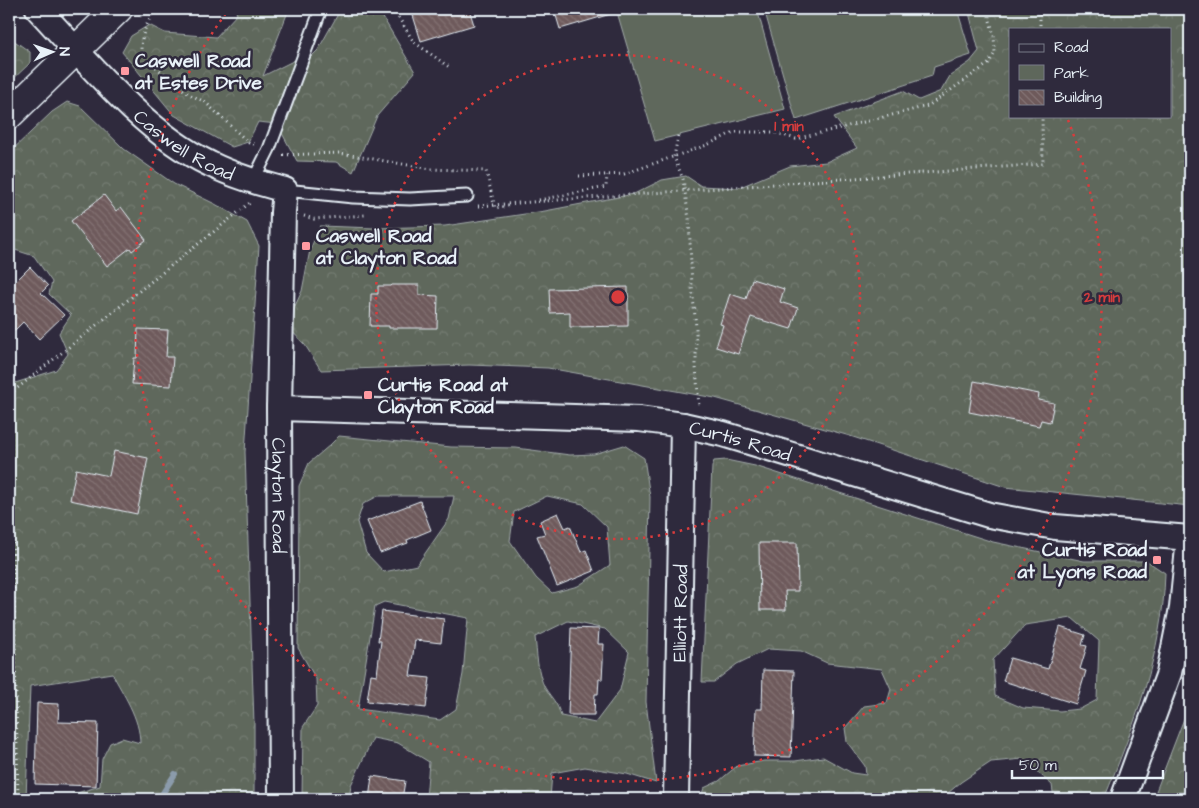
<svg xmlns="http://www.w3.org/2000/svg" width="1199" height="808" viewBox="0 0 1199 808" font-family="'Architects Daughter',sans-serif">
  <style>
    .green { fill: #5e675b; stroke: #a3acaa }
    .forest { fill: url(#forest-crowns); stroke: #a3acaa; fill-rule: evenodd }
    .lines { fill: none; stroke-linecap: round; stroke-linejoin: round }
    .stream { stroke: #8b9bab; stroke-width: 6 }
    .building { fill: url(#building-back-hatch); stroke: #e8f1f8 }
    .lane-casing { stroke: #e8f1f8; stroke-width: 15 }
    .street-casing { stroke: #e8f1f8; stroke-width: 28 }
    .secondary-casing { stroke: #e8f1f8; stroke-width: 31 }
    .path { stroke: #e8f1f8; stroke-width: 3; stroke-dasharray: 1 4; stroke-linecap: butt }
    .lane { stroke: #2f2a3d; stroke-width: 11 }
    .street { stroke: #2f2a3d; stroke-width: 24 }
    .secondary { stroke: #2f2a3d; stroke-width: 28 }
    .ring { fill: none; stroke: #d83c3d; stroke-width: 2.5; stroke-dasharray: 2.5 5 }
    .poi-dot { fill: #ff9aa2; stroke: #2f2a3d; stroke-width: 2 }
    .labels { text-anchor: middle; stroke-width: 5; stroke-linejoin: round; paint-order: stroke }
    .poi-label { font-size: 19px; font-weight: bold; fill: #e8f1f8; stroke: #2f2a3d; text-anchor: start }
    .street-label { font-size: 19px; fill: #e8f1f8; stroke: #2f2a3d }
    .centre { fill: #d83c3d; stroke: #2f2a3d; stroke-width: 2.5 }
    .ring-label { font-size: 15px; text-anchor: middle; font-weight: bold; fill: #d83c3d; stroke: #2f2a3d; stroke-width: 5; stroke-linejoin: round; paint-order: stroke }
  </style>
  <defs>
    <pattern id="forest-crowns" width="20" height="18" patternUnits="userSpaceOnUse" patternTransform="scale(1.25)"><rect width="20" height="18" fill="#5e675b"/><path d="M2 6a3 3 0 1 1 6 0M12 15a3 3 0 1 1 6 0" fill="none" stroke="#757d73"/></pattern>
    <pattern id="building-back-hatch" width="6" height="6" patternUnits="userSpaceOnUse" patternTransform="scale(1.25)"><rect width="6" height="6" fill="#6e5a5b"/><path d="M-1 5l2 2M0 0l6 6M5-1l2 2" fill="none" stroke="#837273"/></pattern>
  </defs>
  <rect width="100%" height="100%" fill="#2f2a3d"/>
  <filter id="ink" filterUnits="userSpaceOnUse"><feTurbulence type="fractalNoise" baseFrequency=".02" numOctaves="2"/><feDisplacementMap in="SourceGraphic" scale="10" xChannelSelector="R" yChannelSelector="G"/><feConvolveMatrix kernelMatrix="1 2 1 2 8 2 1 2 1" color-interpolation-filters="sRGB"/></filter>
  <g filter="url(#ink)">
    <path class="green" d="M627 9H757L785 109 655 141 617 12Z
      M764 9H957L971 55 934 67 932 76 796 120Z"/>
    <path class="forest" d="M235 9H289L263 76 299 58 309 59 318 50 338 14 339 9H378L415 72 377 116 353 172 336 162 297 161 277 124 258 122 248 142 232 147 174 115 122 52 131 36 149 25 165 33 216 37 237 14Z
      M968 9H1190V506L1005 487 850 436 715 398 548 368 469 365 321 370 305 345 286 325 302 291 310 250 320 226 375 228 445 226 545 211 634 194 662 180 686 176 701 186 738 188 790 166 826 162 857 148 834 117 903 91 919 100 941 91 950 76 970 62 979 51ZM1010 29H1170V116H1010Z
      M9 37 30 52V63L9 83Z
      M67 102 80 106 124 149 174 184 215 204 247 222 259 246 245 452 254 724V799H57L100 786 102 759 110 743 122 738 140 743C140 718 123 694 112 673L30 686 26 799H9V385L56 370 68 354 59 333 71 315 49 294 52 282 34 256 9 248V153L52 112Z
      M339 436 451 447 516 448 570 455 594 454 624 445 644 458 650 497 646 702 656 783 627 774 585 767 552 773 550 799H426L429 762 398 743 373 738 351 785 349 799H302L303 727 317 706 316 679 298 648 299 486 309 463 330 445ZM378 496H454L449 519 417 565 384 572 366 553 357 522 363 504ZM547 496 583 504 607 527 610 565 578 586 552 593 536 578 510 541 514 512ZM384 602 468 618 463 674 456 709 440 720 358 709 375 606ZM568 621 605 629 629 652 620 690 595 723 561 716C557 702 552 699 545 688 537 673 537 653 535 637Z
      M726 460 755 466 993 542 1084 561H1147L1165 573C1163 652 1134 726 1104 799H1054L1052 785 1023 759 991 762 961 782 941 799H700L704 788 719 781 737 766 764 761H795L823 757 852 773 866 775 865 766 847 742 845 728 864 706 887 703 891 689 882 669 827 663 801 651 768 649 737 664 714 682H702L712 467 714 461ZM1072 618 1099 641 1097 700 1080 709 1060 711 1023 708 995 696 993 660 1025 625Z
      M1190 712V799H1153L1185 716Z"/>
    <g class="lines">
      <path class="stream" d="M159 799 175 774"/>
    </g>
    <path class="building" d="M411 9H469L474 25 421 41Z
      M554 9H614V13L560 29Z
      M104 195 116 211 121 207 146 240 132 251 130 248 107 266 71 221Z
      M30 267 48 286 41 293 64 315 39 339 23 322 9 336V288Z
      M752 279 784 289 780 302 798 308 791 329 751 317 738 354 716 347 723 325 720 324 730 294 746 299Z
      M392 285H419V295L438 296 437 328H389V326H370L371 294H378V286H391Z
      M628 287V326L570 327V312L550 313 549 289Z
      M138 329 168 330 166 357H173L171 386 132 384 134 358H137Z
      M974 381 1039 394 1038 400 1054 403 1050 422 1041 420 1039 426 969 412Z
      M114 451 148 458 137 514 70 500 76 469 109 476Z
      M420 501 431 530 407 540 408 543 380 553 367 521Z
      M558 513 565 528 570 526 581 552 586 550 594 571 557 586 537 536 545 534 540 521Z
      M759 543H797L798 591H785L786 610H760Z
      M382 611 444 619 441 643 415 640 410 676 430 678 426 708 367 701 371 674 377 675 381 641H378Z
      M1060 627 1085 635 1082 645 1087 646 1080 669 1086 671 1076 704 1003 681 1010 658 1048 669Z
      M571 628 599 629 598 644H604L602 679H599L598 694H595L594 715H568Z
      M763 670 794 671 791 757 754 756 756 709H762Z
      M37 703 59 704 58 722 98 723 96 786 35 784Z
      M372 776 405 781 402 799H369Z"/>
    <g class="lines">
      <defs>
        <path id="lane" d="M253 181 269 149 321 9
          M285 190 353 197 410 199 467 196"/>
        <g id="street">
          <path id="s1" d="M38 9C87 61 144 133 210 164 234 176 260 183 285 190L283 212 279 408 281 799"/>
          <path id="s2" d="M279 408 639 419 683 425 723 434 989 515 1055 527 1190 538"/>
          <path id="s3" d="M676 799 683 425"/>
          <path d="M1123 799 1169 673 1182 608 1189 538"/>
        </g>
        <path id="secondary" d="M9 115 118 9"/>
      </defs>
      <use href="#lane" class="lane-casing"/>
      <use href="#street" class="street-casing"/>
      <use href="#secondary" class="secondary-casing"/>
      <path class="path" d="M393 9 414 42 449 67
        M1040 9V29
        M153 10C147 27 141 32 141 51L151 63 189 94 205 102 249 143 254 144
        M140 16 154 9
        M678 136 674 157 683 179 689 219 692 287 696 327V367L699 407
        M283 155 339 153 431 169 486 171 495 208 508 206
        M579 176 624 174 707 145 734 132H773L796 139 928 106 988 64 995 53 994 36 987 9
        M539 200 606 187 607 175
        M478 206 1043 164 1042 116
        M304 216 314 219 365 215
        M18 799 10 394 251 202"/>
      <use href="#lane" class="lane"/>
      <use href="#street" class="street"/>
      <use href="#secondary" class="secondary"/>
    </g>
  </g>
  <g class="ring">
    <circle cx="618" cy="297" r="242"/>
    <path d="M1068 120A484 484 0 1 1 229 9"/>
  </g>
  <g class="poi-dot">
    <rect x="120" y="66" width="10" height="10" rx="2.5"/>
    <rect x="301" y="241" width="10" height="10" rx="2.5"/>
    <rect x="363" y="390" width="10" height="10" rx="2.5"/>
    <rect x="1152" y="555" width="10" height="10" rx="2.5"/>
  </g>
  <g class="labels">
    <g class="poi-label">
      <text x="135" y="67">Caswell Road<tspan x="135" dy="22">at Estes Drive</tspan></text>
      <text x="316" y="242">Caswell Road<tspan x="316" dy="22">at Clayton Road</tspan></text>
      <text x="378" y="391">Curtis Road at<tspan x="378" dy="22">Clayton Road</tspan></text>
      <text x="1147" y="556" text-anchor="end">Curtis Road<tspan x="1147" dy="22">at Lyons Road</tspan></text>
    </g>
    <g class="street-label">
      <text dy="7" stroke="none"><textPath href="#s1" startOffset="201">Caswell Road</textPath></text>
      <text dy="7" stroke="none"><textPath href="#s2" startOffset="464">Curtis Road</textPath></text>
      <text dy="7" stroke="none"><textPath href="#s1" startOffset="618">Clayton Road</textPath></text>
      <text dy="7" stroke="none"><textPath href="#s3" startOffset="186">Elliott Road</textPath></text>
    </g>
  </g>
  <circle cx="618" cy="297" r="8" class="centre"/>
  <g class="ring-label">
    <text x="789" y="131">1 min</text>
    <text x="1102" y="302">2 min</text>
  </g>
  <rect width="1199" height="808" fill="none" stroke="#2f2a3d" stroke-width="30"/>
  <rect x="15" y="15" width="1169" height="778" fill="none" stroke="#e8f1f8" stroke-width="2" filter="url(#ink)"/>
  <rect x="1009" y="28" width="162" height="90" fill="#2f2a3d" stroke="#797a88"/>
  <rect x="1019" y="44" width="25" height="8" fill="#2f2a3d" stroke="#797a88"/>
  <text x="1054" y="52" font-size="15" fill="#e8f1f8">Road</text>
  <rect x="1019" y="65" width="25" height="15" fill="#5e675b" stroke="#797a88"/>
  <text x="1054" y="78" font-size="15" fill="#e8f1f8">Park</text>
  <rect x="1019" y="90" width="25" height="15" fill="url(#building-back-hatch)" stroke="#797a88"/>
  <text x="1054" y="102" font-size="15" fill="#e8f1f8">Building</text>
  <g transform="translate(52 52) rotate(88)" stroke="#2f2a3d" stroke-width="4" paint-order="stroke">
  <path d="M0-4L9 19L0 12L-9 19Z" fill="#e8f1f8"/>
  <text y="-8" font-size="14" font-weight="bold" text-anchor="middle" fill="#e8f1f8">N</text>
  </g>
  <path d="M1012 770v8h151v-8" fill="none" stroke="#e8f1f8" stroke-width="2.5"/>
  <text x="1019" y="770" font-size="15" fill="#e8f1f8" stroke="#2f2a3d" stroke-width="4" paint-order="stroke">50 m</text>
</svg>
